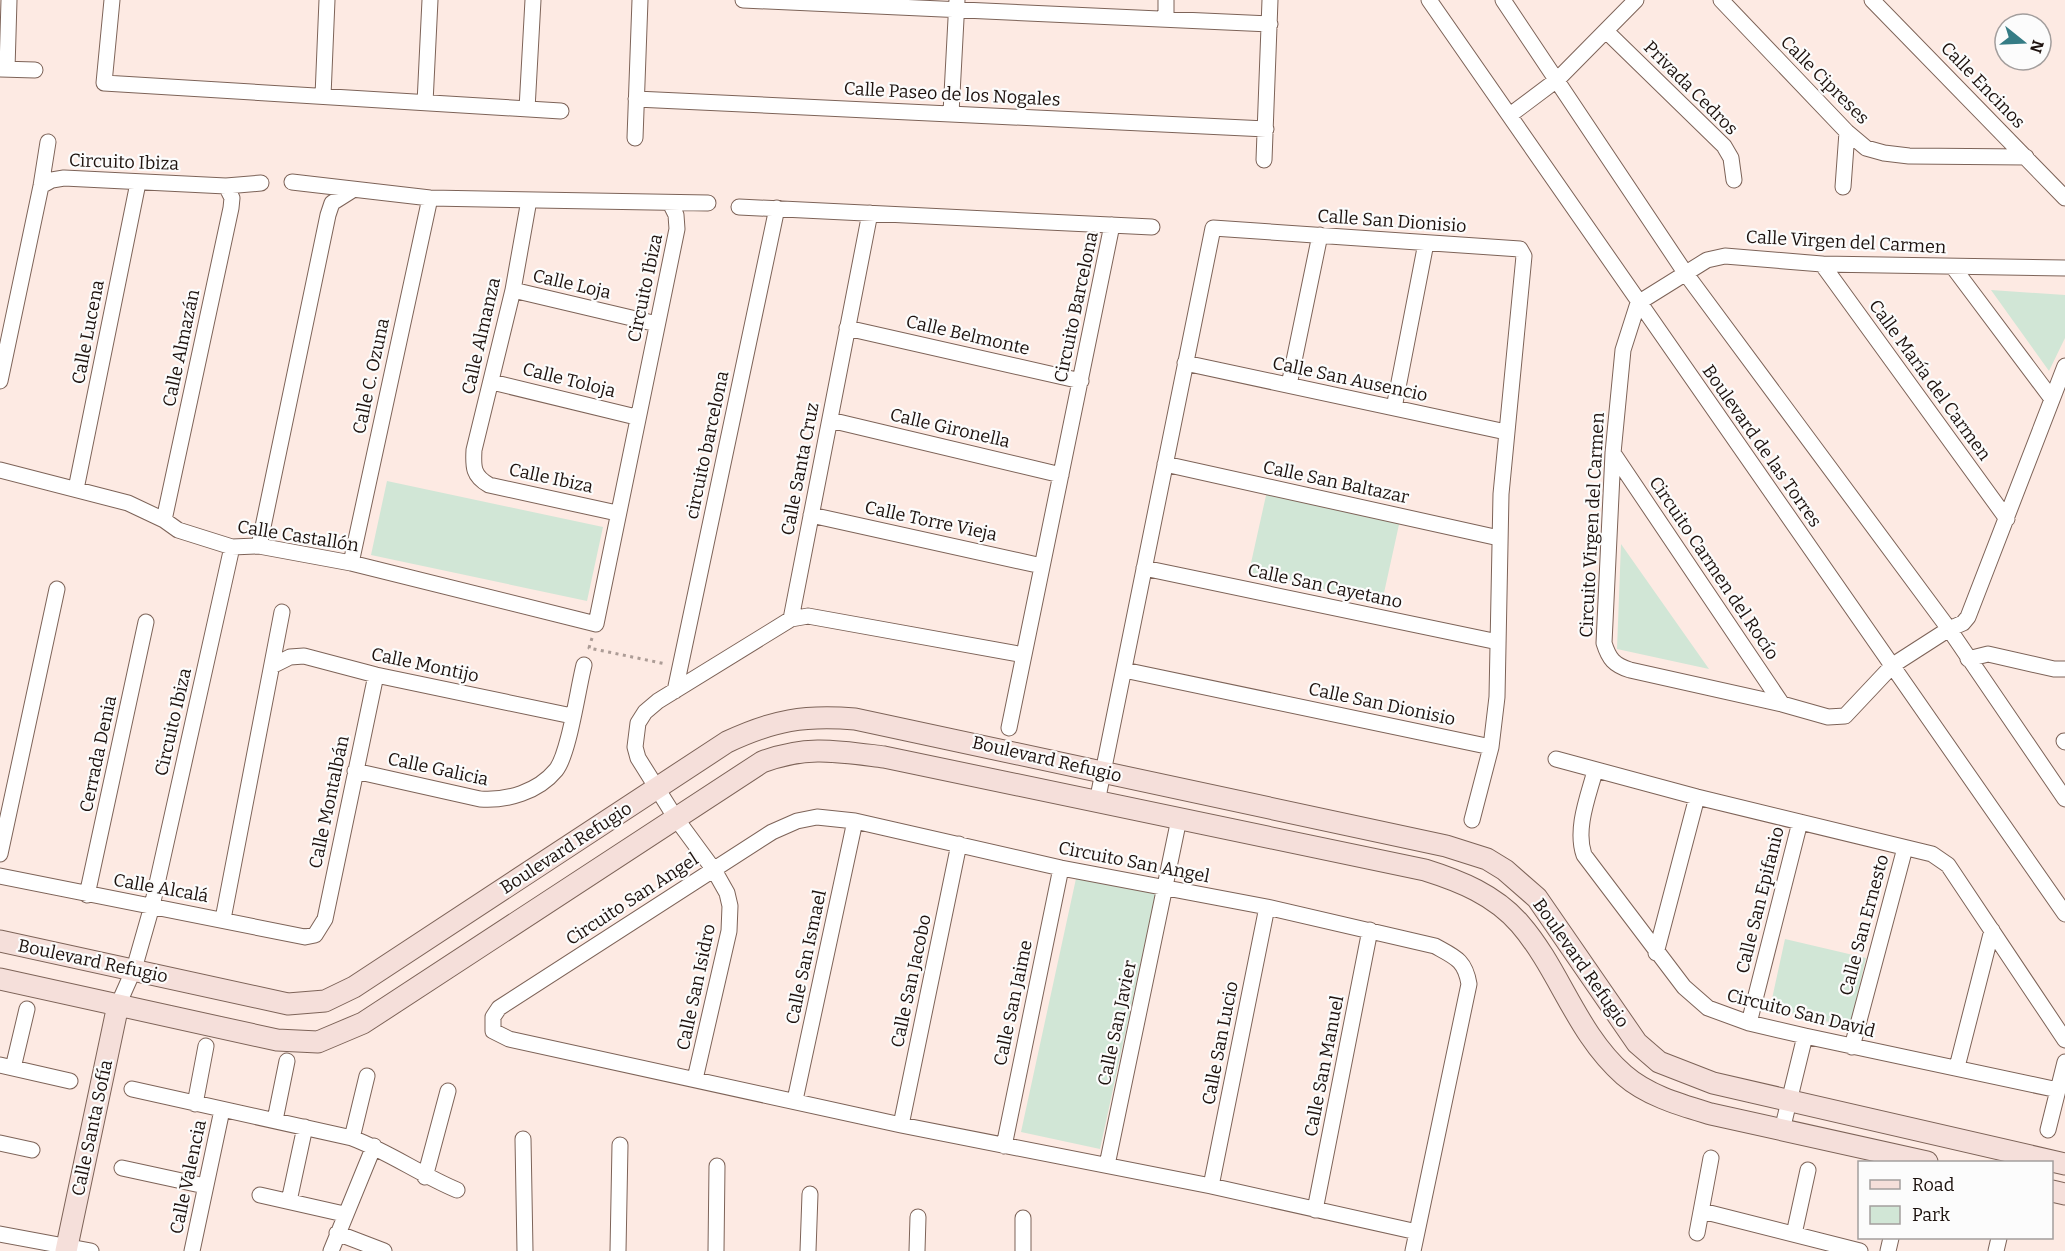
<svg xmlns="http://www.w3.org/2000/svg" width="2065" height="1251" viewBox="0 0 2065 1251" font-family="Bitter,serif">
  <style>
    .green { fill: #d1e6d6 }
    .lines { fill: none; stroke-linecap: round; stroke-linejoin: round }
    .street-casing { stroke: #7d6358; stroke-width: 17 }
    .secondary-casing { stroke: #7d6358; stroke-width: 23 }
    .path { stroke: #ac9c96; stroke-width: 3; stroke-dasharray: 3 4.5; stroke-linecap: butt }
    .street { stroke: #fff; stroke-width: 15 }
    .secondary { stroke: #f5dfda; stroke-width: 21 }
    .labels { text-anchor: middle; stroke-width: 4.5; stroke-linejoin: round; paint-order: stroke }
    .street-label { font-size: 18px; fill: #1d120e; stroke: #fcfcfc }
  </style>
  <rect width="100%" height="100%" fill="#fdeae3"/>
  <path class="green" d="M1991 290 2065 295V338L2049 371Z
    M387 481 603 527 587 601 371 555Z
    M1267 491 1400 520 1382 602 1249 572Z
    M1621 544 1709 669 1617 649Z
    M1077 874 1156 892 1100 1149 1021 1132Z
    M1785 939 1866 958 1850 1027 1770 1008Z"/>
  <g class="lines">
    <defs>
      <path id="street" d="M112 0 104 83 561 111
        M743 0 1270 24
        M1429 0 2065 914
        M1503 0 1686 274 1949 629 2065 799
        M1721 0 1847 132 1866 148 1884 153 1909 156 2026 157
        M1872 0 2065 198
        M1166 19V0
        M1606 31 1724 146 1731 158 1734 180
        M0 69 35 70
        M7 69 9 0
        M323 96 327 0
        M636 99 1266 129
        M425 103 430 0
        M527 109 533 0
        M951 113 957 0
        M1510 115 1558 79 1636 0
        M635 138 640 0
        M1264 160 1270 0
        M292 182 430 198 708 203
        M41 186 52 180 64 178 226 186 261 183
        M1843 187 1847 132
        M529 200 513 290 474 450C473 467 473 476 489 485L617 513
        M739 207 1152 227
        M1822 264 2007 519
        M1953 267 2052 399
        M2065 268 1822 264 1725 256 1707 260 1638 303 1623 350 1613 453 1604 643C1609 659 1614 665 1630 670L1782 704 1828 717 1845 716 1893 665 1949 629 1963 623 1968 617 2065 366
        M513 290 657 324
        M847 328 1081 381
        M1185 363 1506 432
        M0 381 41 186 48 142
        M492 382 636 417
        M1289 385 1320 235
        M1394 408 1426 243
        M830 420 1061 475
        M1613 453 1782 704
        M1165 464 1499 538
        M0 470 128 503 164 520 178 530 232 547 259 546 351 563 596 624 677 229 676 215 670 203
        M76 489 138 183
        M811 515 1042 566
        M164 520 231 208 232 198 226 186
        M259 546 328 215 332 203 351 191
        M351 563 430 198
        M1144 568 1498 642
        M791 619 870 213
        M1968 659 1988 654 2054 669H2065
        M272 666 290 657 304 656 376 675 572 716
        M1124 670 1491 747
        M675 691 777 208
        M1009 728 1112 225
        M2064 741 2065 742
        M1556 759 1697 797 1932 854 1948 865 2065 1040
        M355 771 480 799C507 801 538 792 556 770 569 754 578 688 584 665
        M1595 771C1588 797 1575 829 1584 855L1684 987 1708 1008 1749 1023 1805 1036 2058 1090
        M1097 802 1213 228 1520 249 1524 256 1501 494 1497 697 1491 747 1472 820
        M0 854 57 589
        M0 876 305 937 315 935 325 919 376 675
        M87 895 146 622
        M223 919 282 612
        M1656 953 1697 797
        M118 1005 134 969 152 906 232 547
        M1749 1023 1800 822
        M1852 1047 1905 848
        M0 1065 70 1081
        M1957 1067 1992 930
        M13 1068 27 1009
        M695 1079 729 931 730 906 727 893 714 870 675 817 638 758 635 747 638 723 645 712 658 701 791 619 808 616 1024 655
        M132 1089 352 1138C389 1152 421 1175 457 1190
        M795 1100 855 821
        M195 1104 206 1046
        M275 1120 287 1061
        M901 1125 959 844
        M1782 1130 1805 1036
        M2048 1130 2065 1062
        M352 1138 367 1076
        M523 1139 525 1251
        M0 1143 32 1150
        M1004 1146 1061 868
        M1107 1165 1179 819
        M122 1168 205 1186
        M425 1177 448 1091
        M1211 1186 1267 907
        M260 1195 344 1214
        M289 1201 305 1127
        M1315 1210 1370 930
        M1702 1211 1860 1251
        M337 1233 384 1251
        M1697 1233 1711 1158
        M0 1234 91 1251
        M1794 1234 1808 1170
        M192 1251 222 1110
        M331 1251 374 1146
        M618 1251 620 1145
        M716 1251 717 1166
        M808 1251 810 1194
        M917 1251 918 1217
        M1023 1251V1218
        M1413 1251 1417 1232 1469 984C1465 960 1455 957 1435 946L1267 907 1061 868 855 821 817 817 797 821 772 832 499 1008 493 1017V1031L509 1039 901 1125 1211 1186 1417 1232
        M1888 1251 1891 1238
        M1996 1251 1999 1238"/>
      <path id="secondary" d="M0 941 288 1004 325 1001 354 987 727 742C774 720 804 715 855 719L1446 846 1487 859 1505 870 1537 898 1637 1043 1659 1062 1713 1083 2065 1164
        M0 979 277 1040 318 1042 363 1023 762 762C807 745 837 751 884 757L1425 870C1460 881 1495 895 1520 924 1560 970 1576 1033 1624 1075 1648 1096 1681 1105 1711 1114L1927 1162
        M2052 1191 2065 1194
        M66 1251 118 1005"/>
    </defs>
    <use href="#street" class="street-casing"/>
    <use href="#secondary" class="secondary-casing"/>
    <path class="path" d="M592 638 589 648 666 664"/>
    <use href="#street" class="street"/>
    <use href="#secondary" class="secondary"/>
  </g>
  <g class="labels">
    <g class="street-label">
      <text transform="translate(1825 80) rotate(45)" y="6">Calle Cipreses</text>
      <text transform="translate(1983 85) rotate(46)" y="6">Calle Encinos</text>
      <text transform="translate(1691 88) rotate(45)" y="6">Privada Cedros</text>
      <text transform="translate(952 94) rotate(3)" y="6">Calle Paseo de los Nogales</text>
      <text transform="translate(124 162) rotate(2)" y="6">Circuito Ibiza</text>
      <text transform="translate(1392 221) rotate(4)" y="6">Calle San Dionisio</text>
      <text transform="translate(1846 242) rotate(3)" y="6">Calle Virgen del Carmen</text>
      <text transform="translate(572 284) rotate(13)" y="6">Calle Loja</text>
      <text transform="translate(645 288) rotate(-78)" y="6">Circuito Ibiza</text>
      <text transform="translate(1076 307) rotate(-78)" y="6">Circuito Barcelona</text>
      <text transform="translate(88 332) rotate(-79)" y="6">Calle Lucena</text>
      <text transform="translate(968 335) rotate(13)" y="6">Calle Belmonte</text>
      <text transform="translate(481 336) rotate(-77)" y="6">Calle Almanza</text>
      <text transform="translate(181 348) rotate(-78)" y="6">Calle Almazán</text>
      <text transform="translate(371 376) rotate(-78)" y="6">Calle C. Ozuna</text>
      <text transform="translate(1350 379) rotate(12)" y="6">Calle San Ausencio</text>
      <text transform="translate(569 380) rotate(14)" y="6">Calle Toloja</text>
      <text transform="translate(1930 380) rotate(54)" y="6">Calle María del Carmen</text>
      <text transform="translate(950 428) rotate(13)" y="6">Calle Gironella</text>
      <text transform="translate(707 445) rotate(-78)" y="6">circuito barcelona</text>
      <text transform="translate(1762 446) rotate(55)" y="6">Boulevard de las Torres</text>
      <text transform="translate(800 469) rotate(-79)" y="6">Calle Santa Cruz</text>
      <text transform="translate(551 478) rotate(12)" y="6">Calle Ibiza</text>
      <text transform="translate(1336 482) rotate(12)" y="6">Calle San Baltazar</text>
      <text transform="translate(931 521) rotate(12)" y="6">Calle Torre Vieja</text>
      <text transform="translate(1592 525) rotate(-87)" y="6">Circuito Virgen del Carmen</text>
      <text transform="translate(298 536) rotate(9)" y="6">Calle Castallón</text>
      <text transform="translate(1714 568) rotate(56)" y="6">Circuito Carmen del Rocío</text>
      <text transform="translate(1325 586) rotate(12)" y="6">Calle San Cayetano</text>
      <text transform="translate(425 665) rotate(12)" y="6">Calle Montijo</text>
      <text transform="translate(1382 704) rotate(12)" y="6">Calle San Dionisio</text>
      <text transform="translate(173 722) rotate(-77)" y="6">Circuito Ibiza</text>
      <text transform="translate(98 754) rotate(-78)" y="6">Cerrada Denia</text>
      <text transform="translate(1047 759) rotate(13)" y="6">Boulevard Refugio</text>
      <text transform="translate(438 769) rotate(12)" y="6">Calle Galicia</text>
      <text transform="translate(329 802) rotate(-78)" y="6">Calle Montalbán</text>
      <text transform="translate(566 848) rotate(-33)" y="6">Boulevard Refugio</text>
      <text transform="translate(1134 862) rotate(11)" y="6">Circuito San Angel</text>
      <text transform="translate(161 888) rotate(10)" y="6">Calle Alcalá</text>
      <text transform="translate(632 899) rotate(-33)" y="6">Circuito San Angel</text>
      <text transform="translate(1760 900) rotate(-76)" y="6">Calle San Epifanio</text>
      <text transform="translate(1864 925) rotate(-75)" y="6">Calle San Ernesto</text>
      <text transform="translate(806 957) rotate(-78)" y="6">Calle San Ismael</text>
      <text transform="translate(93 961) rotate(12)" y="6">Boulevard Refugio</text>
      <text transform="translate(1581 963) rotate(55)" y="6">Boulevard Refugio</text>
      <text transform="translate(911 981) rotate(-78)" y="6">Calle San Jacobo</text>
      <text transform="translate(696 987) rotate(-78)" y="6">Calle San Isidro</text>
      <text transform="translate(1013 1003) rotate(-78)" y="6">Calle San Jaime</text>
      <text transform="translate(1801 1013) rotate(14)" y="6">Circuito San David</text>
      <text transform="translate(1117 1023) rotate(-78)" y="6">Calle San Javier</text>
      <text transform="translate(1220 1043) rotate(-79)" y="6">Calle San Lucio</text>
      <text transform="translate(1324 1066) rotate(-79)" y="6">Calle San Manuel</text>
      <text transform="translate(92 1128) rotate(-78)" y="6">Calle Santa Sofía</text>
      <text transform="translate(188 1177) rotate(-78)" y="6">Calle Valencia</text>
    </g>
  </g>
  <rect x="1858" y="1161" width="195" height="78" fill="#fcfcfc" stroke="#a39e9d" stroke-width="1.5"/>
  <rect x="1870" y="1180" width="30" height="9" fill="#f5dfda" stroke="#a39e9d" stroke-width="1.5"/>
  <text x="1912" y="1191" font-size="18" fill="#1d120e">Road</text>
  <rect x="1870" y="1206" width="30" height="18" fill="#d1e6d6" stroke="#a39e9d" stroke-width="1.5"/>
  <text x="1912" y="1221" font-size="18" fill="#1d120e">Park</text>
  <g transform="translate(2023 42) rotate(108)"><circle r="28" fill="#fcfcfc" stroke="#a39e9d" stroke-width="1.5"/>
  <path d="M0-4.5L10 22L0 15L-10 22Z" fill="#357c85"/>
  <text y="-9" font-size="16" font-weight="bold" text-anchor="middle" fill="#1d120e">N</text>
  </g>
</svg>
